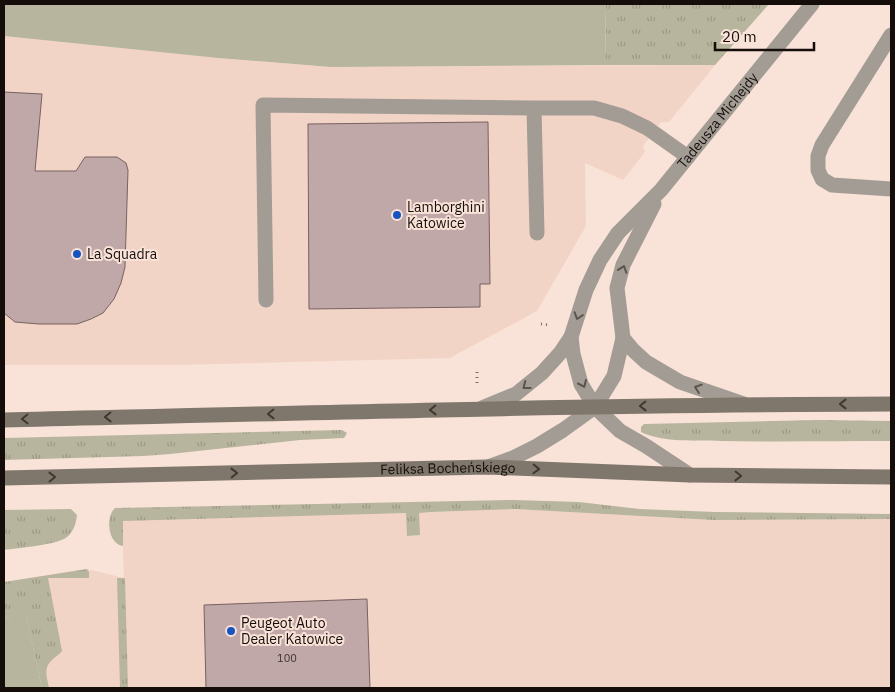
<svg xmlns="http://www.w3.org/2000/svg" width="895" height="692" viewBox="0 0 895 692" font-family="'IBM Plex Sans',sans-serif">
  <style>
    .built { fill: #f2d4c6 }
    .grass { fill: url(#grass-tufts) }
    .garden { fill: #b7b59d }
    .building { fill: #c1a8a8; stroke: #786161 }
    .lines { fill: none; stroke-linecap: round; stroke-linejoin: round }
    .path { stroke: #7c6e67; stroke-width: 3; stroke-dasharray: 1 4; stroke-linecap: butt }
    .lane { stroke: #a29c94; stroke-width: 15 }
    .street { stroke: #a29c94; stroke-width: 15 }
    .secondary { stroke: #80776c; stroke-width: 15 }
    .oneway { stroke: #5b544e }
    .oneway2 { stroke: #3f3731 }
    .poi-dot { fill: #1754bf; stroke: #f9e2d7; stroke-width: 2 }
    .labels { text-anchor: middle; stroke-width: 4; stroke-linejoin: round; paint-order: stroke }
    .number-label { font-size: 11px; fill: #3f3431 }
    .street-label { font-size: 14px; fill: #140d09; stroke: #f9e2d7 }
    .poi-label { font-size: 14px; fill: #140d09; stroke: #f9e2d7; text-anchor: start }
  </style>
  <defs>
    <pattern id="grass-tufts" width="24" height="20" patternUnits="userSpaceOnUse" patternTransform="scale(1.25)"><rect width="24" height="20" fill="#b7b59d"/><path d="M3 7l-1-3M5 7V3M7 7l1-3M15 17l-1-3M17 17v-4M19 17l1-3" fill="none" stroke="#9c9a86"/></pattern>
  </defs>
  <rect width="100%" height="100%" fill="#f9e2d7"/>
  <path class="built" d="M4 36 218 58 331 67 715 65 669 122H661L643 146 645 152 623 180 585 163 586 226 537 311 450 358 180 365H4Z
    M123 508 406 513 515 509 713 520 891 519V688H43L18 580 87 569 124 578 122 521Z"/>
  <path class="grass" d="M606 4H769L715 65H605Z
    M819 420 891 421V441C835 441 778 442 721 441 697 440 664 443 641 432V427L644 424Z
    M342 430 347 433 344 438 300 440 170 454 143 456 4 460V438Z
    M514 500 579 502 639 509 715 512 891 514V519L713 520 515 509 431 512 419 513 420 535 407 536 406 513 123 521V546C108 544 105 517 115 508Z
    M71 509 77 515C76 523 74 531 67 537 57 545 18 548 4 550V510Z
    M87 569 89 572V578H48L62 651C59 655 56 656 52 660 43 668 47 677 49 688H42L26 616 4 618V582Z
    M117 578H125L128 688H120Z"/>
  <path class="garden" d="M4 4H606L605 65 331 67 218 58 4 36Z
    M26 615 42 688H4V618Z"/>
  <path class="building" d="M4 92 42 94 35 171H76L85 157H117L126 163 128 170 125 267 121 283 114 299 103 313 91 319 77 324H39L15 322 4 313Z
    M488 122 490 284H480V307L309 309 308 124Z
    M367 599 370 688H206L204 605Z"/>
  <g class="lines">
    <path class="path" d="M541 324 549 325
      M477 372V384"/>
    <path class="lane" d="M891 35 822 145 818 156V170L822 179 832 185 891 189
      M537 233 534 108H594L622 116 647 128 688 157
      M266 300 263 105 534 108"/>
    <g class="street">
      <path d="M654 204 623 265 617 288 623 338 633 350 646 362 680 382 744 404"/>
      <path d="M571 337 573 354 581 384 595 407 620 431 646 446 690 475"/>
      <path id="s1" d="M482 408 516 394 542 373 561 352 571 337 586 290 600 260 618 233 661 190 812 4"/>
      <path d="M488 467 513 458 537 446 563 430 595 407 614 376 623 338"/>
    </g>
    <g class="secondary">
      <path d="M4 420C300 413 595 405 891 404"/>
      <path id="s2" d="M4 478 488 467 690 475 891 477"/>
    </g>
  </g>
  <defs><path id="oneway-chevron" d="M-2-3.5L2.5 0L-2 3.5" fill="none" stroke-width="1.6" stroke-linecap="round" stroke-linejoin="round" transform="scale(1.25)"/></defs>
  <g class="oneway">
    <use href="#oneway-chevron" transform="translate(623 269) rotate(-71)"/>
    <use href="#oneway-chevron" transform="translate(578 316) rotate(108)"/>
    <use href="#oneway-chevron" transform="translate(583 384) rotate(66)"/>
    <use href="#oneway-chevron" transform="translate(526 386) rotate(142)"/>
    <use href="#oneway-chevron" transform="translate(698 388) rotate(-161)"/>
  </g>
  <g class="oneway2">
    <use href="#oneway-chevron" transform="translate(843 404) rotate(180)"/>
    <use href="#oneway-chevron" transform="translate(643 406) rotate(179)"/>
    <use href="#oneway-chevron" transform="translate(433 410) rotate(179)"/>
    <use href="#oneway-chevron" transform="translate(271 414) rotate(179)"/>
    <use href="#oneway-chevron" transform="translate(108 417) rotate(179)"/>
    <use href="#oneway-chevron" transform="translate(25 419) rotate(179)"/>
    <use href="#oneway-chevron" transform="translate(536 469) rotate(2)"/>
    <use href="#oneway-chevron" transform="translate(234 473) rotate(-1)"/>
    <use href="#oneway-chevron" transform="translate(738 476) rotate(1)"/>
    <use href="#oneway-chevron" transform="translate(52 477) rotate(-1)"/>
  </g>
  <g class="poi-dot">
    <circle cx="397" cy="215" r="5"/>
    <circle cx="77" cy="254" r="5"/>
    <circle cx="231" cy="631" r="5"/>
  </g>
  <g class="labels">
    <g class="number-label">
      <text x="287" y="662">100</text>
    </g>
    <g class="street-label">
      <text dy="5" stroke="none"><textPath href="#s1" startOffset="382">Tadeusza Michejdy</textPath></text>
      <text dy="5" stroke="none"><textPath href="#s2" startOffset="444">Feliksa Bocheńskiego</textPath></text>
    </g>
    <g class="poi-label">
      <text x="407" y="212">Lamborghini<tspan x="407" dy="16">Katowice</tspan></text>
      <text x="87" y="259">La Squadra</text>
      <text x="241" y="628">Peugeot Auto<tspan x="241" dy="16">Dealer Katowice</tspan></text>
    </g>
  </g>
  <rect width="895" height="692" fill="none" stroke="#140d09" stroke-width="10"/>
  <path d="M715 42v8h99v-8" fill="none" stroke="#140d09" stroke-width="2.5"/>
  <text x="722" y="42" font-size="15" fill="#140d09" stroke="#f9e2d7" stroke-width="4" paint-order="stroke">20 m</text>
</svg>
